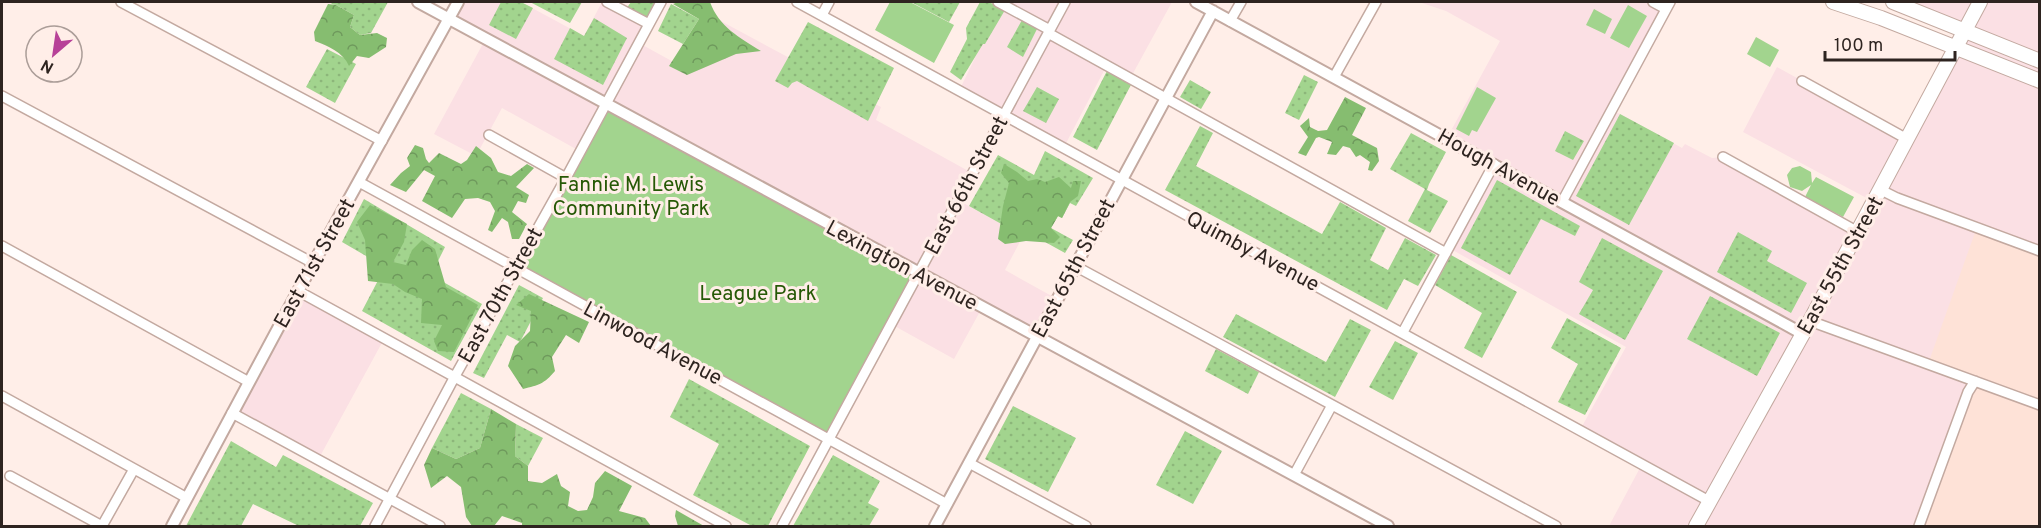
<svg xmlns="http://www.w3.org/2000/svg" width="2041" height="528" viewBox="0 0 2041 528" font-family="Overpass,sans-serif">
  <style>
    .commercial { fill: #fbe0e4 }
    .built { fill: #fee2d7 }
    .grass { fill: url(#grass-dots) }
    .forest { fill: url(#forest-crowns) }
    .green { fill: #a2d48e }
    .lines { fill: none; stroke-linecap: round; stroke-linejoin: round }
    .minor-casing { stroke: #c3a9a0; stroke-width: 12 }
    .tertiary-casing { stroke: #c3a9a0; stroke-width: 14 }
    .primary-casing { stroke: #c3a9a0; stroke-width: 16 }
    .minor { stroke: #fff; stroke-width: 9 }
    .tertiary { stroke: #fff; stroke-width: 10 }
    .primary { stroke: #fff; stroke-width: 14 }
    .labels { text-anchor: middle; stroke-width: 6; stroke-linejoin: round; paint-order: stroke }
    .street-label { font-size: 21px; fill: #2e2420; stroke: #ffeee8 }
    .park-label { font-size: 21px; fill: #265906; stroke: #ffeee8 }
  </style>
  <defs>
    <pattern id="grass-dots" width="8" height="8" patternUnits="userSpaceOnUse" patternTransform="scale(1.5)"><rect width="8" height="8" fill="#a2d48e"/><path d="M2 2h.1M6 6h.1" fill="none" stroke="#8cb67a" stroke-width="1.8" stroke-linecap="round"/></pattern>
    <pattern id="forest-crowns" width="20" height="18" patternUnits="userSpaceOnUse" patternTransform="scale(1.5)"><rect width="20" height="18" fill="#86bd70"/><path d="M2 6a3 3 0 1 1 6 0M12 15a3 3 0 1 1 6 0" fill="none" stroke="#6e995c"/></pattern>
  </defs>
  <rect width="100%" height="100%" fill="#ffeee8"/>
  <path class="commercial" d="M458 2H521L584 36 602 2H607L649 24 639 43 688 70 717 19 881 107 876 120 972 173 958 200 1023 236 1005 270 1057 299 1037 337 983 306 954 359 502 108 476 156 434 134 486 38 449 19Z
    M1002 2H1172L1131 77 1107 65 1064 147 959 91Z
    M1419 2H1670L1611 109 1682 148 1685 144 1712 158 1723 157 1858 232 1874 202 1743 132 1777 67 1907 139 1964 31 1893 2H2039V251L1975 381 1919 526H1609L1642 464 1580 430 1626 347 1449 248 1494 164 1447 138 1500 41 1446 11Z
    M298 291 384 339 318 460 232 413Z"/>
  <path class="built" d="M1977 227 2039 251V526H1919L1974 381 1928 364Z"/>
  <path class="grass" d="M333 2H388L371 33 360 35 350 27 354 15 336 5 331 4Z
    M501 2H521L533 8 516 39 489 25Z
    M530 2H582L570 23Z
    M631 2H657L647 20 626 9Z
    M911 2H960L949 22Z
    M980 2H989L1005 10 985 44H983L961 80 950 72 967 39 966 28Z
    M671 4 699 19 683 44 658 31Z
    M594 18 627 38 603 85 554 59 570 28 584 36Z
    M1022 20 1037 29 1023 57 1007 47Z
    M808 22 894 68 868 121 797 81 792 83 788 88 775 81Z
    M327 49 356 64 335 103 306 87Z
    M1108 69 1133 81 1097 150 1073 137Z
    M1304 75 1318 82 1299 120 1285 113Z
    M1190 80 1211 92 1201 109 1180 97Z
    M1037 87 1059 99 1046 123 1023 111Z
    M1620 114 1674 143 1629 225 1576 196Z
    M1200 126 1213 133 1196 166 1322 234 1340 202 1386 228 1370 260 1388 270 1405 238 1436 255 1418 286 1404 279 1387 310 1165 190Z
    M1565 131 1584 141 1573 160 1555 151Z
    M1411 133 1446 152 1429 184 1427 190 1448 201 1430 233 1408 221 1425 189 1390 169Z
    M1045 151 1093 178 1076 206 1070 203 1062 218 1058 216 1051 228 1073 240 1065 253 1027 232 1023 236 969 206 998 155 1034 175Z
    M1497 180 1580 226 1575 236 1541 219 1510 275 1461 248Z
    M364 199 445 247 431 275 482 304 451 361 362 311 385 267 342 242Z
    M1738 232 1772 251 1767 261 1807 283 1791 313 1717 272Z
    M1602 238 1663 271 1625 340 1579 314 1593 290 1579 282Z
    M1451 255 1517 292 1482 358 1464 348 1482 313 1435 285Z
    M519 285 543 298 520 342 507 335 484 378 473 373Z
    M1710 296 1780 333 1757 376 1687 339Z
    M1236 314 1326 362 1350 319 1371 330 1335 397 1223 337Z
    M1567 318 1621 348 1585 415 1558 402 1578 364 1551 348Z
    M1395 341 1418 353 1393 400 1369 387Z
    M1216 349 1259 372 1248 394 1205 371Z
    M689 379 810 446 768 526H752L693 495 719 444 670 417Z
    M461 393 491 409 480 448 456 459 432 448Z
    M1013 406 1076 438 1048 492 985 459Z
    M516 424 543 438 528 466 515 456Z
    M1185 431 1222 451 1193 504 1156 485Z
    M231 441 276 467 283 455 373 503 360 526H299L253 504 241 526H186Z
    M833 455 880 481 868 503 879 509 869 526H793Z"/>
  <path class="forest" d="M678 2H710C719 27 739 37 761 51L736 54 687 75 669 66 699 19 673 4Z
    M328 4 336 5 354 15 350 27 360 35 377 33 387 38 386 47 369 58 357 56 349 66C343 52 328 46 315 41L314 32Z
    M1345 97 1366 108 1352 135 1377 148 1379 161 1372 171 1368 170 1370 162 1360 155 1356 157 1350 148 1343 146 1336 155 1327 154 1332 142 1319 137 1316 138 1306 156 1298 153 1308 137 1300 126 1309 118 1310 127 1318 131 1327 130Z
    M415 145 423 148 426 159 429 163 439 153 461 164 467 160 476 146 491 158 498 172 511 176 527 164 534 168 516 187 529 195 526 203 518 201 512 212 527 224 519 239H512L508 222 502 218 492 232 488 230 495 211 490 202 478 198 465 199 452 218 422 201 435 176 424 170 406 192 390 185 401 173 410 166 407 158Z
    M1004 164 1017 172 1028 181 1037 179 1045 182 1059 177 1071 188 1073 181H1081L1078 196 1070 202 1062 218 1058 216 1051 228 1060 237 1054 243 1026 241 1005 244 998 239 1003 206 1009 183 1001 173Z
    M370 205 407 224 404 242 393 262 406 265 412 250 422 240 435 249 446 287 478 305 454 352 438 351 434 341 442 325 421 323 422 299 405 292 393 284 368 281 365 240 357 222Z
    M529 294 589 322 579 343 566 335 552 357 555 371C544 384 539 385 523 389L508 366 515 346 530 331 531 311 516 305Z
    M491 409 516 424 515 456 528 466V481L542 483 557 474 561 486 570 492 568 506 578 511 587 510 593 497 595 483 605 471 632 486 619 511 645 518 651 526H522V523L502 516 494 526H472L466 517 461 487 447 476 431 488 424 465 432 448 456 459 480 448Z
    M676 510 704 526H678L675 516Z"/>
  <path class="green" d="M890 2H910L954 25 934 63 875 30Z
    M1628 5 1647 16 1629 48 1610 38Z
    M1594 9 1612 19 1605 34 1586 25Z
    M1756 37 1779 50 1770 67 1747 54Z
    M1477 87 1496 98 1477 132 1472 130 1469 136 1456 129Z
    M606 103 919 273 829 440 515 269Z
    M1800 166 1811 172 1812 183 1816 177 1854 197 1843 217 1805 197 1811 185 1802 191 1790 187 1787 175 1792 168Z"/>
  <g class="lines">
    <defs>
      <path id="minor" d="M121 2 382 141
        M607 2 649 24
        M797 2 1709 501
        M998 2 1050 30
        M1653 2 1666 9
        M822 15 829 2
        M1230 21 1241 2
        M1048 33 1446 253
        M1334 77 1376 2
        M1802 81 1907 139
        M2 96 313 263
        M489 135 566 178
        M1723 157 1858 232
        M359 182 947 504
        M1881 190 1897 198 2040 251
        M1562 202 1670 2
        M2 246 249 382
        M1075 266 1556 526
        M298 291 726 526
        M1810 321 2040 405
        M1403 332 1494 164
        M2 396 187 498
        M232 413 440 526
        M969 463 1086 526
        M1294 475 1332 405
        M10 476 102 526
        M102 526 134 469
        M375 526 454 378 566 178 661 2
        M782 526 1065 2
        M1919 526 1968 392 1975 381"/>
      <path id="tertiary" d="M418 2 1388 526
        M1196 2 1803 334
        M172 526 298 291 458 2
        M935 526 1213 11"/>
      <path id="primary" d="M1833 2 1881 18 2040 81
        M1893 2 2040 61
        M1696 526 1810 321 1980 2"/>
    </defs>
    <use href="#minor" class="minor-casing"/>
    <use href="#tertiary" class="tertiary-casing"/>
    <use href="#primary" class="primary-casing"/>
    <use href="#minor" class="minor"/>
    <use href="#tertiary" class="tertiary"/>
    <use href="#primary" class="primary"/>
  </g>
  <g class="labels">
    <g class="street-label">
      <text transform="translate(1499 167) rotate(29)" y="7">Hough Avenue</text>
      <text transform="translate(966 185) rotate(-62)" y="7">East 66th Street</text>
      <text transform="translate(1253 251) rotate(28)" y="7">Quimby Avenue</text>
      <text transform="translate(314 263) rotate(-61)" y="7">East 71st Street</text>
      <text transform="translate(902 265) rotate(28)" y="7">Lexington Avenue</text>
      <text transform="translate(1840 265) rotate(-61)" y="7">East 55th Street</text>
      <text transform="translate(1073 268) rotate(-62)" y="7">East 65th Street</text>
      <text transform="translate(500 295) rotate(-61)" y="7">East 70th Street</text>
      <text transform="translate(653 343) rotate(28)" y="7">Linwood Avenue</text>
    </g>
    <g class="park-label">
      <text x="631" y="191">Fannie M. Lewis<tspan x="631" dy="24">Community Park</tspan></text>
      <text x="758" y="300">League Park</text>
    </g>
  </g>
  <rect width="2041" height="528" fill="none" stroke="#2e2420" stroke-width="6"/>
  <g transform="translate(54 54) rotate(209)"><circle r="28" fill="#ffeee8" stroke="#ab9d98" stroke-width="1.5"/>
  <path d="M0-4.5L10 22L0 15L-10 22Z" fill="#b74198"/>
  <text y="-9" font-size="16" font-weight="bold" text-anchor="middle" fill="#2e2420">N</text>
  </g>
  <path d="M1825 51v9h130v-9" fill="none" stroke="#2e2420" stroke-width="3"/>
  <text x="1834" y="51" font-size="18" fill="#2e2420" stroke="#ffeee8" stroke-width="4.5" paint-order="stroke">100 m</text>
</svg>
